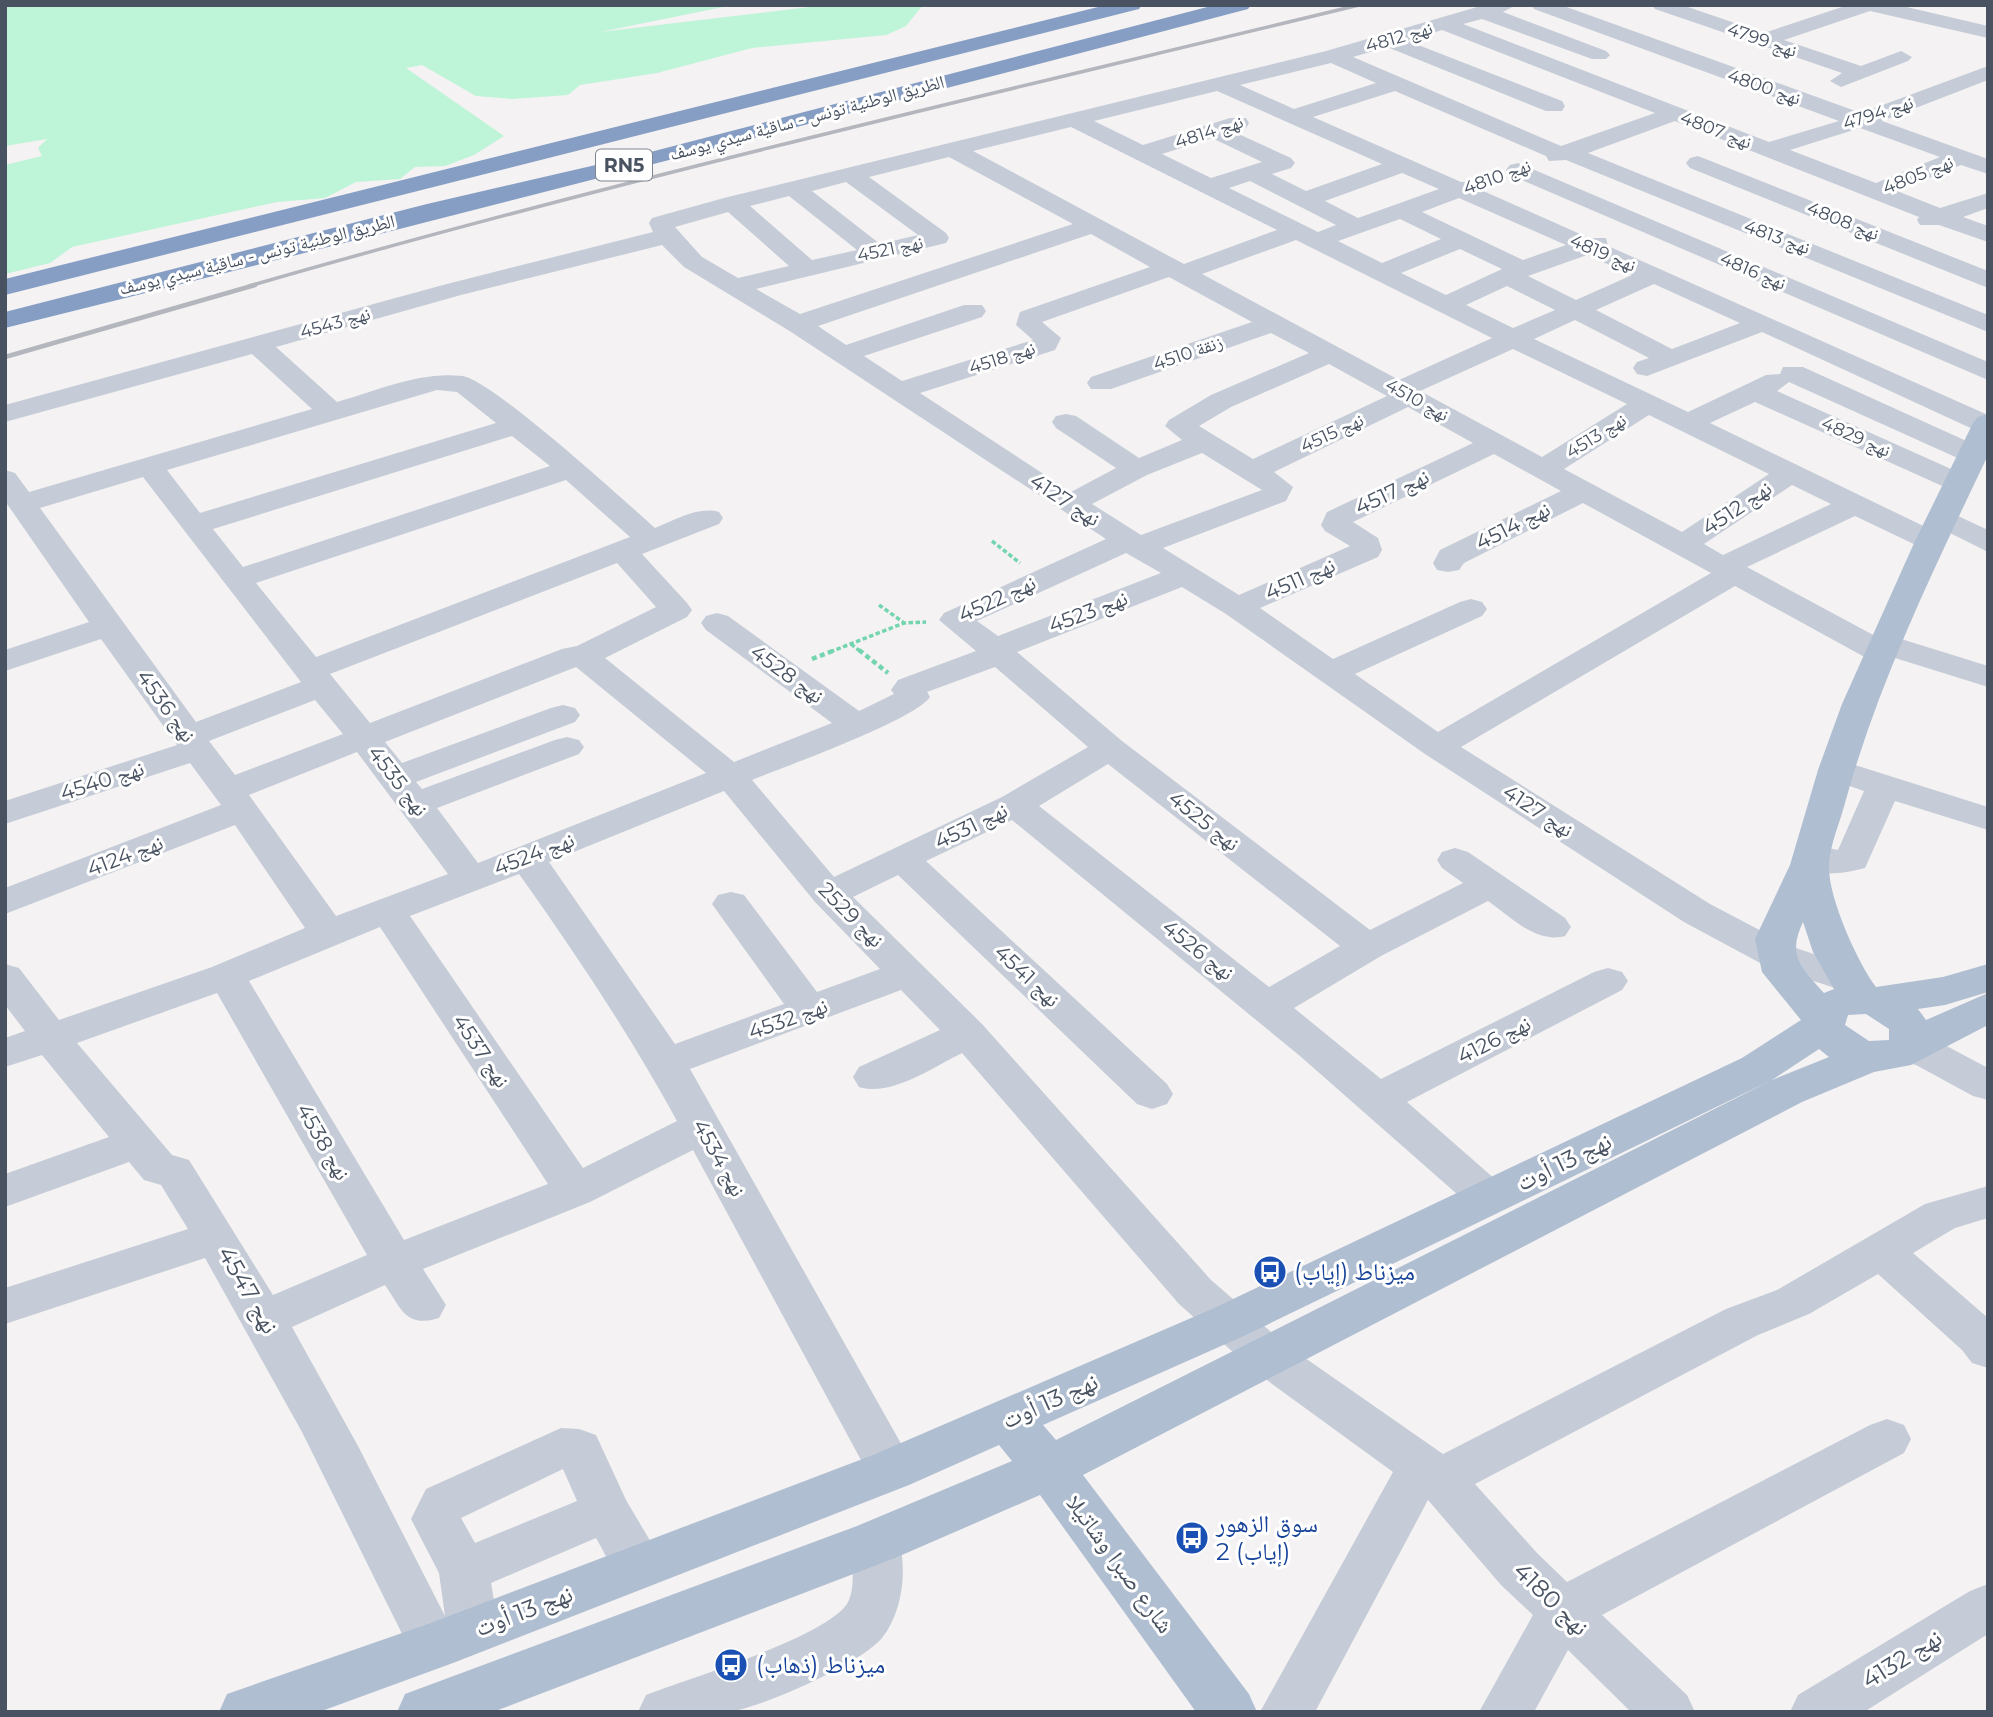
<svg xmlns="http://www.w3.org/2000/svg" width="1993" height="1717" viewBox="0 0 1993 1717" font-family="Montserrat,'Noto Naskh Arabic',sans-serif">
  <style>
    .green { fill: #bef4d8 }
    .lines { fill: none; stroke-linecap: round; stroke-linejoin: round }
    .path-far1 { stroke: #73d5af; stroke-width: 3.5; stroke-dasharray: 4.5 2.5; stroke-linecap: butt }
    .path { stroke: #73d5af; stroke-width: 4.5; stroke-dasharray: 5 3.5; stroke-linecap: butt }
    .minor { fill: #c5ccd7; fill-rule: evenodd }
    .major { fill: #b0bed2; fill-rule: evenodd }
    .highway { fill: #869ec4; fill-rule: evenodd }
    .rail-far1 { stroke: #b3b6bd; stroke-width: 3.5 }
    .rail { stroke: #b3b6bd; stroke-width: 4.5 }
    .labels { text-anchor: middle; stroke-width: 6; stroke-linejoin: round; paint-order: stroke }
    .far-street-label { font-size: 18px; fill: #485261; stroke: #fff }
    .shield { fill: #fff; stroke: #7f8690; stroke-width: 2 }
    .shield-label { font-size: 19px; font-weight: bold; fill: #485261 }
    .street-label { font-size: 21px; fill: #485261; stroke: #fff }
    .near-street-label { font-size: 24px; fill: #485261; stroke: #fff }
    .near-transit-label { font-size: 24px; fill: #164399; stroke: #fff; text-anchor: start }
  </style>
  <rect width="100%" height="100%" fill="#f4f2f2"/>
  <path class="green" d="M5 5H733L600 32 826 5H923L906 26 886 35 752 48 657 73 580 85 568 95 512 99 476 96 422 65 406 68 504 136 474 155 445 166 415 167 400 179 356 182 325 198 277 202 72 247 50 263 5 274V165L42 156 38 148 47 139 5 146Z"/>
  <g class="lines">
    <path class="path-far1" d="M992 541 1020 563
      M879 605 903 622
      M851 644 861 652
      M830 652 904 623 926 622"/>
    <path class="path" d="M859 650 888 673
      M812 659 835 650"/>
    <path class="minor" d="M1484 5H1516L1503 12 1606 51 1610 55 1606 59H1592L1482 19 1463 24 1769 142 1839 121 1534 9 1531 5H1561L1861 113 1988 66V80L1882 121 1988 159V174L1961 165 1897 191 1940 208 1988 193V208L1963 217 1988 226V242L1939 225H1920L1917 220 1919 217 1675 121 1588 153 1988 315V332L1566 160 1549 161 1546 156 1395 91 1313 117 1461 182 1480 181 1484 186 1481 190 1589 238H1606L1608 246 1988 415V433L1977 431 1762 332 1647 376 1637 374 1633 368 1637 362 1649 358 1575 320 1534 339 1688 412 1766 375 1780 374 1783 367H1803L1982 448 1986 454 1982 460 1972 463 1962 460 1789 382 1777 391 1969 477 1974 483 1969 489 1959 492 1949 489 1755 402 1710 423 1942 535 1946 541 1942 547 1931 550 1920 547 1855 516 1747 567 1877 637 1898 638 1988 666V687L1895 658 1882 663 1870 660 1735 586 1461 747 1710 904 1790 946 1861 970 1867 979 1861 988 1847 992 1762 964 1684 922 1425 754 1226 614 1182 587 1017 652 1122 741 1370 930 1463 883 1442 868 1437 860 1442 852 1455 848 1468 852 1565 918 1571 927 1565 936C1536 944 1511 917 1488 901L1381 956 1294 1008 1381 1079 1594 972 1608 968 1622 972 1628 981 1622 990 1407 1102 1504 1187 1511 1198 1504 1209 1489 1214 1474 1209 1300 1056 1012 820 926 861 1167 1084 1173 1094 1167 1104 1152 1109 1137 1104 898 875 853 897 982 1024 1211 1280 1285 1344 1443 1454 1726 1309 1777 1290 1925 1204 1988 1186V1218L1955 1228 1913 1253 1988 1318V1368L1972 1363 1962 1350 1878 1274 1809 1314 1758 1335 1475 1484 1537 1553 1567 1582 1870 1425 1887 1419 1904 1425 1911 1439 1904 1453 1602 1615 1687 1695 1695 1712H1631L1568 1650 1534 1712H1479L1533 1615 1501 1585 1428 1500 1315 1712H1260L1393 1472 1253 1370 1179 1304 962 1053C933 1067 892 1097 859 1087L853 1077 859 1067 940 1030 901 990 690 1069 908 1456 915 1470 908 1484 891 1490 874 1484 693 1150 590 1202 423 1269 446 1305 439 1318C406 1328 402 1310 385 1285L292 1327 358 1446 445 1616 439 1573 411 1519 426 1489 561 1428 579 1429 596 1435 626 1500 665 1566 658 1581C619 1595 613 1567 596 1538L491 1583 499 1630 491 1646 473 1653 459 1648 452 1662 434 1669 416 1662 302 1432 205 1258 5 1324V1288L188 1229 161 1185 144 1180 129 1162 5 1207V1174L109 1137 42 1055 5 1067V1038L25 1031 5 1005V964L19 968 59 1020 212 967 305 928 235 825 5 914V888L221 805 190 763 5 824V801L177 745 101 639 5 671V650L89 622 5 501V470L15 473 29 492 312 409 252 354 5 422V405L443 285 653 232 649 223 652 218 724 198 1326 51ZM1442 30 1655 113 1561 146 1353 57 1387 47 1546 111H1562L1565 106 1562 101 1408 41ZM1331 63 1376 83 1294 109 1240 85ZM1217 91 1382 164 1306 191 1272 174 1291 168 1295 163 1291 158 1234 132 1246 128 1249 123 1246 118H1230L1143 145 1094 121ZM1071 127 1277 230 1184 264 973 151ZM1860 128 1940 157 1876 183 1790 150ZM1212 138 1262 162 1211 178 1162 154ZM949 157 1073 224 800 314 756 289 946 243 949 238 946 233 869 177ZM1402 173 1439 189 1358 218 1325 201ZM1250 181 1336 225 1318 232 1229 188ZM846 182 918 235 880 244 812 191ZM789 196 857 250 812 260 750 206ZM1459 198 1566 245 1523 260 1422 212ZM728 212 789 266 738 278 702 257 675 227ZM1400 219 1441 239 1382 263 1338 241ZM1091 234 1150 267 1020 312 1016 325 1033 340 902 381 864 356 982 317 986 311 982 305H964L846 345 818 326ZM1296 240 1492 338 1399 380 1202 274ZM662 245 684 267 788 330 1106 539 944 613 939 620 976 651 898 680 891 690 894 694 859 711 728 616 717 613 706 616 701 623 706 630 832 723 734 762 605 658 687 617 692 610 687 603 642 554 719 524 723 518 719 512C698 506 675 520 655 528 625 501 491 379 462 376 420 371 376 391 337 402L276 347 461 295ZM1460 249 1502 269 1446 295 1401 273ZM1587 255 1632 275 1576 300 1528 276ZM1169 277 1252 322 1091 377 1087 383 1091 389H1111L1271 333 1309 353 1211 395 1169 420 1165 426 1182 440 1139 458 1076 416 1066 414 1056 416 1052 422 1056 428 1116 468 1071 492 920 393 1055 350 1061 338 1042 322ZM1654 284 1740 323 1672 349 1596 310ZM1507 286 1555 310 1513 328 1466 305ZM1513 349 1627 404 1542 457 1420 391ZM1329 364 1387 396 1253 459 1199 426 1231 407ZM437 390 457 392 496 423 200 513 167 470ZM1408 407 1473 443 1327 512 1321 525 1325 531 1350 546 1239 595 1163 548 1286 501 1293 487 1274 472ZM1649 415 1769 474 1682 532 1564 469ZM512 436 550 466 243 567 213 529ZM1202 453 1262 490 1141 535 1092 504 1147 475ZM1494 454 1561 491 1440 550 1433 563 1437 570 1448 572 1459 570 1464 563 1583 503 1711 573 1438 732 1355 674 1482 616 1487 609 1482 602 1471 599 1460 602 1333 659 1260 608 1378 557 1382 550 1378 538 1353 522ZM143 477 301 682 196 722 40 508ZM566 480 630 537 316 657 256 583ZM1792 485 1831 504 1723 555 1704 544ZM1126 553 1161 573 998 636 977 621ZM617 563 656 607 577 646 562 649 370 723 330 674ZM576 667 706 773 478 863 437 808 579 754 584 747 579 740 567 737 555 740 422 789 416 782 575 722 580 715 575 708 563 705 551 708 402 763 385 742ZM995 667 1088 747 1002 797 834 877 752 780C786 766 913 721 930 697L927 692ZM315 700 343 734 235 775 209 741ZM357 752 448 874 336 916 249 795ZM1108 764 1340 946 1269 987 1039 806ZM724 791 815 902 880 969 817 992 744 895 731 892 718 895 712 904 784 1004 675 1044 549 862ZM519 874C576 954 630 1035 677 1121L583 1168 410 916ZM380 927 548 1184 404 1240 249 981ZM217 993 367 1255 273 1295 189 1160 172 1155 77 1043ZM563 1469 577 1501 475 1543 461 1518Z
      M1652 5H1682L1764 33 1848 5H1898L1988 26V38L1870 11 1784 40 1861 66 1901 51 1912 57 1908 61 1841 87 1830 81 1842 73 1655 9Z
      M1698 156 1988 271V288L1690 168 1686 163 1690 158Z
      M1518 163 1988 362V380L1510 175 1506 170 1510 165Z
      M1943 509 1988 530V552L1932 524 1928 518 1932 512Z
      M1836 759 1988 807V830L1895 801 1865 868C1842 874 1808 880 1793 857L1798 849 1811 845 1838 850 1864 791 1824 777 1818 770 1824 763Z
      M1906 1035 1941 1043 1988 1068V1100L1973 1096 1916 1065 1892 1059 1886 1049 1892 1039Z
      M876 1521 894 1527C909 1559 905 1609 882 1638 860 1664 768 1704 734 1711 708 1717 667 1712 638 1712L646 1695C684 1680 835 1635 849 1600 858 1577 846 1552 858 1527Z
      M1988 1584V1634L1864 1712H1790L1798 1695 1970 1591Z"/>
    <path class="major" d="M1988 414V455C1935 567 1878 682 1845 803 1840 822 1830 845 1829 864 1827 895 1857 962 1876 987L1943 977 1988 964V992L1945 1005 1918 1009 1926 1020 1988 993V1025L1911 1065 1874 1072 1802 1102 1083 1475 1249 1694 1257 1712H1196L1040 1495 895 1558 493 1712H397L405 1694 857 1526 1012 1461 999 1445 909 1485 453 1663 319 1712H219L227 1694 428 1624 873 1455 1212 1309 1742 1058 1801 1020 1762 972 1755 939 1790 865 1818 770 1842 704 1915 541 1973 423 1978 417ZM1803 922 1813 952 1834 989 1824 993C1801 967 1787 956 1803 922ZM1866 1014 1889 1029V1040L1869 1041 1845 1025 1848 1015ZM1819 1049 1829 1057 1772 1080 1056 1440 1043 1425 1246 1335 1772 1080Z"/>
    <path class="highway" d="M1106 5H1142L1139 9 5 295V279Z
      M1215 5H1251L1248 9C835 118 420 225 5 328V312L427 204 639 155Z"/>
    <path class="rail-far1" d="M249 286C616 180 988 95 1359 5"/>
    <path class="rail" d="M5 357 255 285"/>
  </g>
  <defs>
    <symbol id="bus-disc" viewBox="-11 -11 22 22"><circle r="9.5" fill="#1a4fb4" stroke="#fff"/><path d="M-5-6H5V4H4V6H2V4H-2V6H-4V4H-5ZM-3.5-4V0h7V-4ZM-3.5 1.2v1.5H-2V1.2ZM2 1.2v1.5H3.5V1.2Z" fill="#fff"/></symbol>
  </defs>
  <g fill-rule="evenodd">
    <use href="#bus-disc" x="1251" y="1253" width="38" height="38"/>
    <use href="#bus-disc" x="1173" y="1519" width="38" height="38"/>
    <use href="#bus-disc" x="712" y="1646" width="38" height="38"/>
  </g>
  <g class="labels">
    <g class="far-street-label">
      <text transform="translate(1399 37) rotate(-16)" y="6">نهج 4812</text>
      <text transform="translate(1762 40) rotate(19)" y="6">نهج 4799</text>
      <text transform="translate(1764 87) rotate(19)" y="6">نهج 4800</text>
      <text transform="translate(1878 113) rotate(-18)" y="6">نهج 4794</text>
      <text transform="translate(807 118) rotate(-15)" y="6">الطريق الوطنية تونس - ساقية سيدي يوسف</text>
      <text transform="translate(1716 130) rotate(21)" y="6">نهج 4807</text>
      <text transform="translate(1209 132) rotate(-18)" y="6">نهج 4814</text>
      <text transform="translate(1918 175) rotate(-22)" y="6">نهج 4805</text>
      <text transform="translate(1497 177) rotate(-20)" y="6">نهج 4810</text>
      <text transform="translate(1843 221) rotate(22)" y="6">نهج 4808</text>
      <text transform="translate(1777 237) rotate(20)" y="6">نهج 4813</text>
      <text transform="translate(890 249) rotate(-12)" y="6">نهج 4521</text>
      <text transform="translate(1603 253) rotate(23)" y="6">نهج 4819</text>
      <text transform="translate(257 255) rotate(-14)" y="6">الطريق الوطنية تونس - ساقية سيدي يوسف</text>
      <text transform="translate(1753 271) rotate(23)" y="6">نهج 4816</text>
      <text transform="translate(335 323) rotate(-16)" y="6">نهج 4543</text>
      <text transform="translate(1188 353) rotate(-19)" y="6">زنقة 4510</text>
      <text transform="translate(1002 358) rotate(-18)" y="6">نهج 4518</text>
      <text transform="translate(1417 400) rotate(29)" y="6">نهج 4510</text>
      <text transform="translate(1332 433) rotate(-25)" y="6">نهج 4515</text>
      <text transform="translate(1596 436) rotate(-32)" y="6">نهج 4513</text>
      <text transform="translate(1856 437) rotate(24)" y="6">نهج 4829</text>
    </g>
    <rect class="shield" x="596" y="149.5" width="56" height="31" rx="5"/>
    <g class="shield-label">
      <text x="624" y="172">RN5</text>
    </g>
    <g class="street-label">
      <text transform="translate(1392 492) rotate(-25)" y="7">نهج 4517</text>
      <text transform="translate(1065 500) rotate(33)" y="7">نهج 4127</text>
      <text transform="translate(1737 508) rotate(-34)" y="7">نهج 4512</text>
      <text transform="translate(1513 526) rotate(-27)" y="7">نهج 4514</text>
      <text transform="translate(1300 579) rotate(-24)" y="7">نهج 4511</text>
      <text transform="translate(997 599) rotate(-25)" y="7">نهج 4522</text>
      <text transform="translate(1088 612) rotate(-21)" y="7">نهج 4523</text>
      <text transform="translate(787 674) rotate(36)" y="7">نهج 4528</text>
      <text transform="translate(166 706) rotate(54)" y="7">نهج 4536</text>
      <text transform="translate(102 781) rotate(-18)" y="7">نهج 4540</text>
      <text transform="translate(398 781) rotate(52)" y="7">نهج 4535</text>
      <text transform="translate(1538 811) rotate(33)" y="7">نهج 4127</text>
      <text transform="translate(1204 821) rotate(38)" y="7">نهج 4525</text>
      <text transform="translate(971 826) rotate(-26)" y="7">نهج 4531</text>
      <text transform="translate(534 854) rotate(-21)" y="7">نهج 4524</text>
      <text transform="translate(125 856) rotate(-21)" y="7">نهج 4124</text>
      <text transform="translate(851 915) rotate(45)" y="7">نهج 2529</text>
      <text transform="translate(1198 950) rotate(38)" y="7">نهج 4526</text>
      <text transform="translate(1027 976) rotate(43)" y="7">نهج 4541</text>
      <text transform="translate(788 1019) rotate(-20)" y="7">نهج 4532</text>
      <text transform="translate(1494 1040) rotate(-27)" y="7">نهج 4126</text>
      <text transform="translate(481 1051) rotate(56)" y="7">نهج 4537</text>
      <text transform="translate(323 1142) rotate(60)" y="7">نهج 4538</text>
      <text transform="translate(719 1158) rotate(61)" y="7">نهج 4534</text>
    </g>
    <g class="near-street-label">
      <text transform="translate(1564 1162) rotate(-26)" y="8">نهج 13 أوت</text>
      <text transform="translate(248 1290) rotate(60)" y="8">نهج 4547</text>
      <text transform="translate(1050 1401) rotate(-24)" y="8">نهج 13 أوت</text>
      <text transform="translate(1120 1564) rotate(54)" y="8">شارع صبرا وشاتيلا</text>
      <text transform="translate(1551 1599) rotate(44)" y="8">نهج 4180</text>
      <text transform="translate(524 1611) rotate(-21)" y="8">نهج 13 أوت</text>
      <text transform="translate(1902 1659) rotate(-32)" y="8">نهج 4132</text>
    </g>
    <g class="near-transit-label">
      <text x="1294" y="1280">ميزناط (إياب)</text>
      <text x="1216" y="1532">سوق الزهور<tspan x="1216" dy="28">2 (إياب)</tspan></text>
      <text x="756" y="1673">ميزناط (ذهاب)</text>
    </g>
  </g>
  <rect width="1993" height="1717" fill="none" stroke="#485261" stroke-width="14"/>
</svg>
